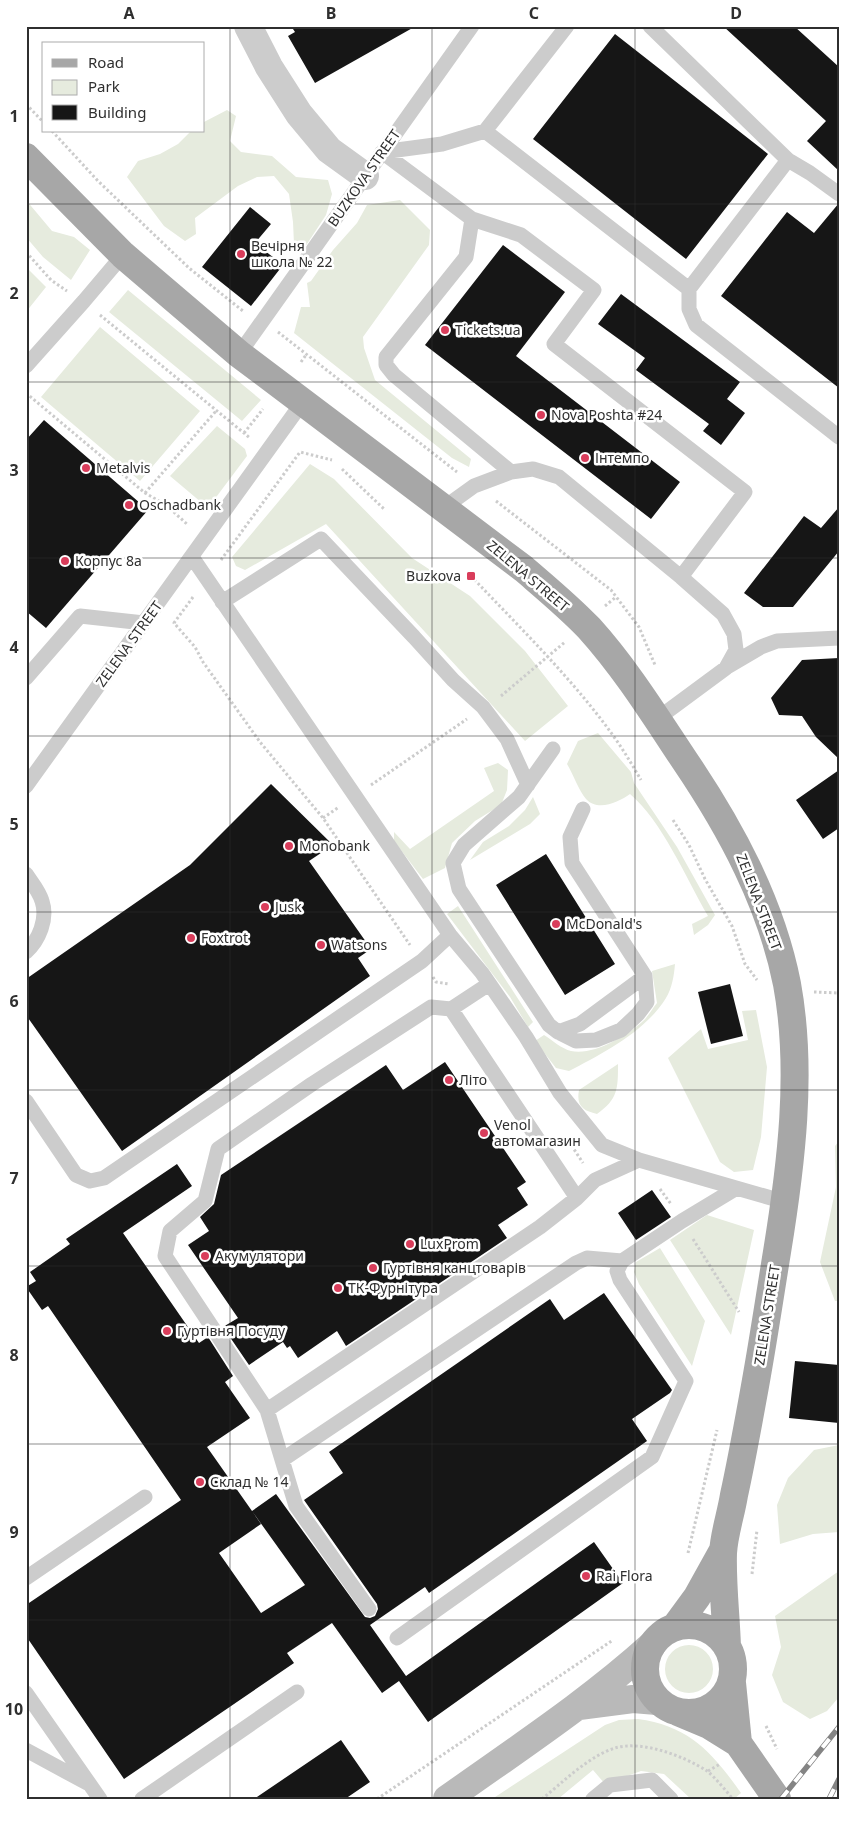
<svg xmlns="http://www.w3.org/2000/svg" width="865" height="1825" viewBox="0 0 865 1825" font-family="'Noto Sans',sans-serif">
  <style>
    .green { fill: #e6ebde }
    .building { fill: #161616; fill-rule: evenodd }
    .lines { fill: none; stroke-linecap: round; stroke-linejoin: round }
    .path { stroke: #ccc; stroke-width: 3; stroke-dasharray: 2.5 2.5; stroke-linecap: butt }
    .lane { stroke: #ccc; stroke-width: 15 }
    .street { stroke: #ccc; stroke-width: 28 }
    .secondary { stroke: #b9b9b9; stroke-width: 28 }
    .primary { stroke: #a7a7a7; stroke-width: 28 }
    .rail-casing { stroke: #848484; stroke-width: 5.5 }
    .rail { stroke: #fff; stroke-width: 4; stroke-dasharray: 11; stroke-linecap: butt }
    .grid { fill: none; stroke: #2f2f2f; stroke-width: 1; stroke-opacity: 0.55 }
    .poi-dot { fill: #d93d5b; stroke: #fff; stroke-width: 2 }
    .labels { text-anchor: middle; stroke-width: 5; stroke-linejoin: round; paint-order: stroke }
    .street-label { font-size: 14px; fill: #2f2f2f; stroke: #fff }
    .poi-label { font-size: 14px; fill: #2f2f2f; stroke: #fff; text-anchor: start }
    .neatline { fill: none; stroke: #2f2f2f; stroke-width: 2 }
    .grid-label { font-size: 16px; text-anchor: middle; font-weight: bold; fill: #2f2f2f }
  </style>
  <rect width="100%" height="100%" fill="#fff"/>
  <path class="green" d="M227 110 236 116 230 141 241 152 272 156 296 177 328 180 332 194 326 215 305 247 294 244 293 222 289 194 274 176 257 177 238 186 195 218 196 234 185 241 164 226 127 177 138 161 160 154 178 144 191 131H204V122Z
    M26 200 52 231 74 237 90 250 71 280 43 257 26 237Z
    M400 200 430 230 429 245 363 337 364 348 375 380 471 459 469 467 452 458 294 333 301 307H310L307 283 311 281 333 250 357 223 367 205Z
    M26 267 46 287 26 312Z
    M128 290 261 400 242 421 109 312Z
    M100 327 200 411 140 481 41 397Z
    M217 426 245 449 247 456 208 508 170 476Z
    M310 464 334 479 412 558 470 596 525 651 568 706 525 741 326 524 245 570 236 566 232 557Z
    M598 733 631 772 634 783 677 847 715 915 708 925 694 935 692 924 708 916C686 878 662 821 630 794 619 802 598 812 586 799 579 791 573 774 567 764L578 741Z
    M498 763 508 770 507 790 501 805 475 821 452 843 445 868 423 879 394 841V832L410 849 494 791 484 768Z
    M533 797 540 814 530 824 470 860 483 842 509 826 525 810Z
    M458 906 533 1022 528 1027 510 997 447 914Z
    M675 964C674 976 672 988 666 998 646 1031 602 1054 569 1071L556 1068 535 1041 544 1035C552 1040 562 1049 571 1051 593 1056 626 1036 642 1022 648 1017 652 1009 657 1003L652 971Z
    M756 1010 767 1067 761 1137 753 1170 734 1172 720 1162 668 1058 701 1029 708 1049 748 1040 742 1011Z
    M618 1064C618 1089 618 1099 597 1114 583 1111 576 1106 579 1090Z
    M839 1141V1301H835L820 1262 836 1187 835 1146Z
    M707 1215 754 1230 731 1335 670 1240Z
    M660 1248 705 1321 692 1366 639 1284 634 1272 636 1262Z
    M839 1445V1532L813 1534 780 1544 777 1505 788 1478 814 1450Z
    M839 1571V1697L827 1711 810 1719 783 1702 772 1675 781 1647 775 1616Z
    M665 1669a24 24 0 1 1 48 0a24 24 0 1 1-48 0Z
    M638 1719C689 1726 712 1752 741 1793L734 1799H691L664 1774 641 1771 605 1784 593 1770 558 1799H492L605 1725 619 1720Z"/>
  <path class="building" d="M291 26H416L315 83 288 36 295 32Z
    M723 26H794L839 67V171L807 141 826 121Z
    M615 34 768 154 686 259 533 139Z
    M839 203V388L721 296 787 212 814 233Z
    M250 207 271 224 255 243 283 265 251 306 202 267Z
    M503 245 565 292 516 356 680 482 651 519 425 345Z
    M621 294 740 382 727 399 745 413 721 445 703 431 709 424 636 370 645 358 598 324Z
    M44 420 148 510 46 628 26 611V440Z
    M839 507V551L793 607H763L744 593 804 516 821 528Z
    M839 658V759L816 737 802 716 779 715 771 698 802 660Z
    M839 770V828L823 839 796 800Z
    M271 784 333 845 309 861 371 949 358 958 370 976 122 1151 26 1015V979L190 865Z
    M546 854 615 964 565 995 496 885Z
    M730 984 743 1036 711 1044 698 992Z
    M445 1062 526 1182 517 1188 528 1205 498 1225 507 1238 346 1346 337 1331 298 1358 290 1346 287 1348 283 1342 249 1365 223 1327 238 1318 188 1245 209 1231 200 1217 214 1204 221 1175 386 1065 403 1090Z
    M177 1164 192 1186 123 1233 199 1343 208 1337 233 1376 225 1382 250 1418 207 1447 252 1511 276 1494 365 1617 370 1618 375 1616 378 1609 377 1604 304 1500 343 1473 329 1452 550 1299 564 1320 604 1293 672 1390 670 1393 632 1419 647 1441 429 1593 425 1587 370 1625 406 1676 594 1542 623 1583 428 1722 399 1681 382 1693 332 1623 287 1653 294 1663 124 1779 26 1636V1605L181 1500 48 1306 42 1310 26 1287 36 1281 30 1272 70 1244 66 1239ZM252 1511 305 1585 261 1613 219 1553 261 1524Z
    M652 1190 671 1217 636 1240 618 1213Z
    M795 1361 839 1365V1423L789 1418Z
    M341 1740 370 1782 345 1799H254Z"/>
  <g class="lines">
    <path class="path" d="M26 104 44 123
      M52 131 98 181 189 268 243 311
      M26 252 51 280 67 291
      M100 315 250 438
      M278 332 457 472
      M301 362 306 355
      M26 393 145 493 166 505 188 525
      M244 433 263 409
      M342 469 384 509
      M145 493 216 411
      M496 501 611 590 639 627 655 665
      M221 560 300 452 332 460
      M471 576C522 630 577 683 619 744 627 756 634 768 641 780
      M193 597 174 623 195 647 203 662 260 742 323 818 410 945
      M605 606 616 597
      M501 696 565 642
      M371 785 467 719
      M323 818 339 807
      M673 820 689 845 705 879 732 926 745 964 757 980
      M433 977 436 982 449 984
      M814 992 839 993
      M566 1137 583 1163
      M660 1189 671 1204
      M693 1239 739 1312
      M688 1553 717 1430
      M752 1574 757 1530
      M766 1726 777 1749
      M708 1771 720 1764
      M377 1799 613 1640
      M542 1799C563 1782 589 1756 615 1748 642 1740 684 1756 707 1771 716 1778 725 1790 733 1799"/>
    <path class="lane" d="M650 26 788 160 810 173 839 194
      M485 131 567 26
      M382 152 472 219 466 257 386 357V365L394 375 511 472
      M382 152 442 144 485 131 689 289
      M788 160 689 289V309L696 325 839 437
      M472 219 521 235 594 290 554 344 745 492 681 577
      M239 354 472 26
      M26 366 84 301 123 255
      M442 509 474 486 511 472 533 469 559 477 681 577 723 614 734 634 736 650 726 668 657 719
      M192 557 450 935 482 973 526 1037 560 1093 602 1145 639 1160 785 1202
      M222 602 321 539 414 637 453 680 483 707 507 739 528 785
      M727 667 761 647 777 641 839 638
      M26 678 80 616 144 623
      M553 749 519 797 464 845 453 863 459 889 549 1025 558 1032 580 1024 645 976 572 863 570 837 583 809
      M26 786 302 403
      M26 874C32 883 39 891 42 901 48 919 39 940 26 952
      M451 1009 489 984
      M558 1032 576 1041 596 1040 621 1030 638 1014 647 1002 645 976
      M26 1101 76 1175 90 1181 104 1178 422 961 450 935
      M577 1198 451 1009 431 1007 312 1084 218 1149 205 1201 170 1231 165 1256 267 1410 540 1227 577 1198 595 1180 639 1160
      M267 1410 296 1506 369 1609
      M282 1460 576 1263 587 1258 622 1261
      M26 1578 145 1497
      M397 1638 652 1457 686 1381 620 1280 617 1271 622 1261 682 1221 735 1189
      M26 1693 100 1799
      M26 1750 87 1783
      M142 1799 297 1692
      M593 1799 610 1785 652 1780 671 1799"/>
    <path class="street" d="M248 26 269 67 299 114 329 150 365 176"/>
    <path class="secondary" d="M579 1706 633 1699 657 1701
      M447 1799C517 1749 589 1702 652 1645"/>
    <path class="primary" d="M26 157 123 255 239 354 524 569C546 588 569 607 589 628 626 669 655 716 685 761 731 829 771 903 787 984 803 1071 791 1166 777 1252 769 1301 762 1349 753 1397 747 1430 741 1463 734 1495 731 1514 724 1534 723 1553 722 1584 726 1616 727 1647
      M645 1669a44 44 0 1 1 88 0a44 44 0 1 1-88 0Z
      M675 1627 697 1597 722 1552
      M732 1683 738 1743
      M678 1712 709 1725 738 1743 777 1799"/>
    <defs>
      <path id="rail" d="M781 1799 839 1727
        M829 1799 839 1779"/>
    </defs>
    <use href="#rail" class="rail-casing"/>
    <use href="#rail" class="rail"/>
  </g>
  <path class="grid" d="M230 26V1799M432 26V1799M635 26V1799M26 204H839M26 382H839M26 558H839M26 736H839M26 912H839M26 1090H839M26 1266H839M26 1444H839M26 1620H839"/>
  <g class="poi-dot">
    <circle cx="241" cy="254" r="5"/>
    <circle cx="445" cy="330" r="5"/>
    <circle cx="541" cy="415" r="5"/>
    <circle cx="585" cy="458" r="5"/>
    <circle cx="86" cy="468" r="5"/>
    <circle cx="129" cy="505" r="5"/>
    <circle cx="65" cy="561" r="5"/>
    <rect x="466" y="571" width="10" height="10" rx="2.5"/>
    <circle cx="289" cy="846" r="5"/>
    <circle cx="265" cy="907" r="5"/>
    <circle cx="556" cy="924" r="5"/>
    <circle cx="191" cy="938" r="5"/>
    <circle cx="321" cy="945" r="5"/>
    <circle cx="449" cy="1080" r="5"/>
    <circle cx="484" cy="1133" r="5"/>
    <circle cx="410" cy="1244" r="5"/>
    <circle cx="205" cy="1256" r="5"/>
    <circle cx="373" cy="1268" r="5"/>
    <circle cx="338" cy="1288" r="5"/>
    <circle cx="167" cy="1331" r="5"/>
    <circle cx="200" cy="1482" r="5"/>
    <circle cx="586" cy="1576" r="5"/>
  </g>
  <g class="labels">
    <g class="street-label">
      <text transform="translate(364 178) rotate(-55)" y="5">BUZKOVA STREET</text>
      <text transform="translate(528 576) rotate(40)" y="5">ZELENA STREET</text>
      <text transform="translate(129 644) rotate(-54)" y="5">ZELENA STREET</text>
      <text transform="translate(759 902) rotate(69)" y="5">ZELENA STREET</text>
      <text transform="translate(767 1315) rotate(-81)" y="5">ZELENA STREET</text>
    </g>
    <g class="poi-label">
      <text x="251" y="251">Вечірня<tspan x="251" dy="16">школа № 22</tspan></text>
      <text x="455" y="335">Tickets.ua</text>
      <text x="551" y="420">Nova Poshta #24</text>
      <text x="595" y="463">Інтемпо</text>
      <text x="96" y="473">Metalvis</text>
      <text x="139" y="510">Oschadbank</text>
      <text x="75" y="566">Корпус 8а</text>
      <text x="461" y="581" text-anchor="end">Buzkova</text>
      <text x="299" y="851">Monobank</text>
      <text x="275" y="912">Jusk</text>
      <text x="566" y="929">McDonald's</text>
      <text x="201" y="943">Foxtrot</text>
      <text x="331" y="950">Watsons</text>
      <text x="459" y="1085">Літо</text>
      <text x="494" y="1130">Venol<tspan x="494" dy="16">автомагазин</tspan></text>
      <text x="420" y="1249">LuxProm</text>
      <text x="215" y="1261">Акумулятори</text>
      <text x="383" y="1273">Гуртівня канцтоварів</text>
      <text x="348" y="1293">ТК-Фурнітура</text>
      <text x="177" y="1336">Гуртівня Посуду</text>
      <text x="210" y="1487">Склад № 14</text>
      <text x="596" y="1581">Rai Flora</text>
    </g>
  </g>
  <rect width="865" height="1825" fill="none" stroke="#ffffff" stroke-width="55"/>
  <rect x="42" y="42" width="162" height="90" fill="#ffffff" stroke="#acacac"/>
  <rect x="52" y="59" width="25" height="8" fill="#a7a7a7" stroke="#acacac"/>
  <text x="88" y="68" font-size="15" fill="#2f2f2f">Road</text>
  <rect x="52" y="80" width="25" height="15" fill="#e6ebde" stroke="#acacac"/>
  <text x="88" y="92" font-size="15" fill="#2f2f2f">Park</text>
  <rect x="52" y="105" width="25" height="15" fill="#161616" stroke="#acacac"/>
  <text x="88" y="118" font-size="15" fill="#2f2f2f">Building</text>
  <rect x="28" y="28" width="810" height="1770" class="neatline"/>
  <g class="grid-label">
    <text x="129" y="19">A</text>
    <text x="331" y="19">B</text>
    <text x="534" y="19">C</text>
    <text x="736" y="19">D</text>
    <text x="14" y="122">1</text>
    <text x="14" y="299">2</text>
    <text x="14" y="476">3</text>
    <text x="14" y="653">4</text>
    <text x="14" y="830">5</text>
    <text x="14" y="1007">6</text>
    <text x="14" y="1184">7</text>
    <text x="14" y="1361">8</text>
    <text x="14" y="1538">9</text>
    <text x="14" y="1715">10</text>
  </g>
</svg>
